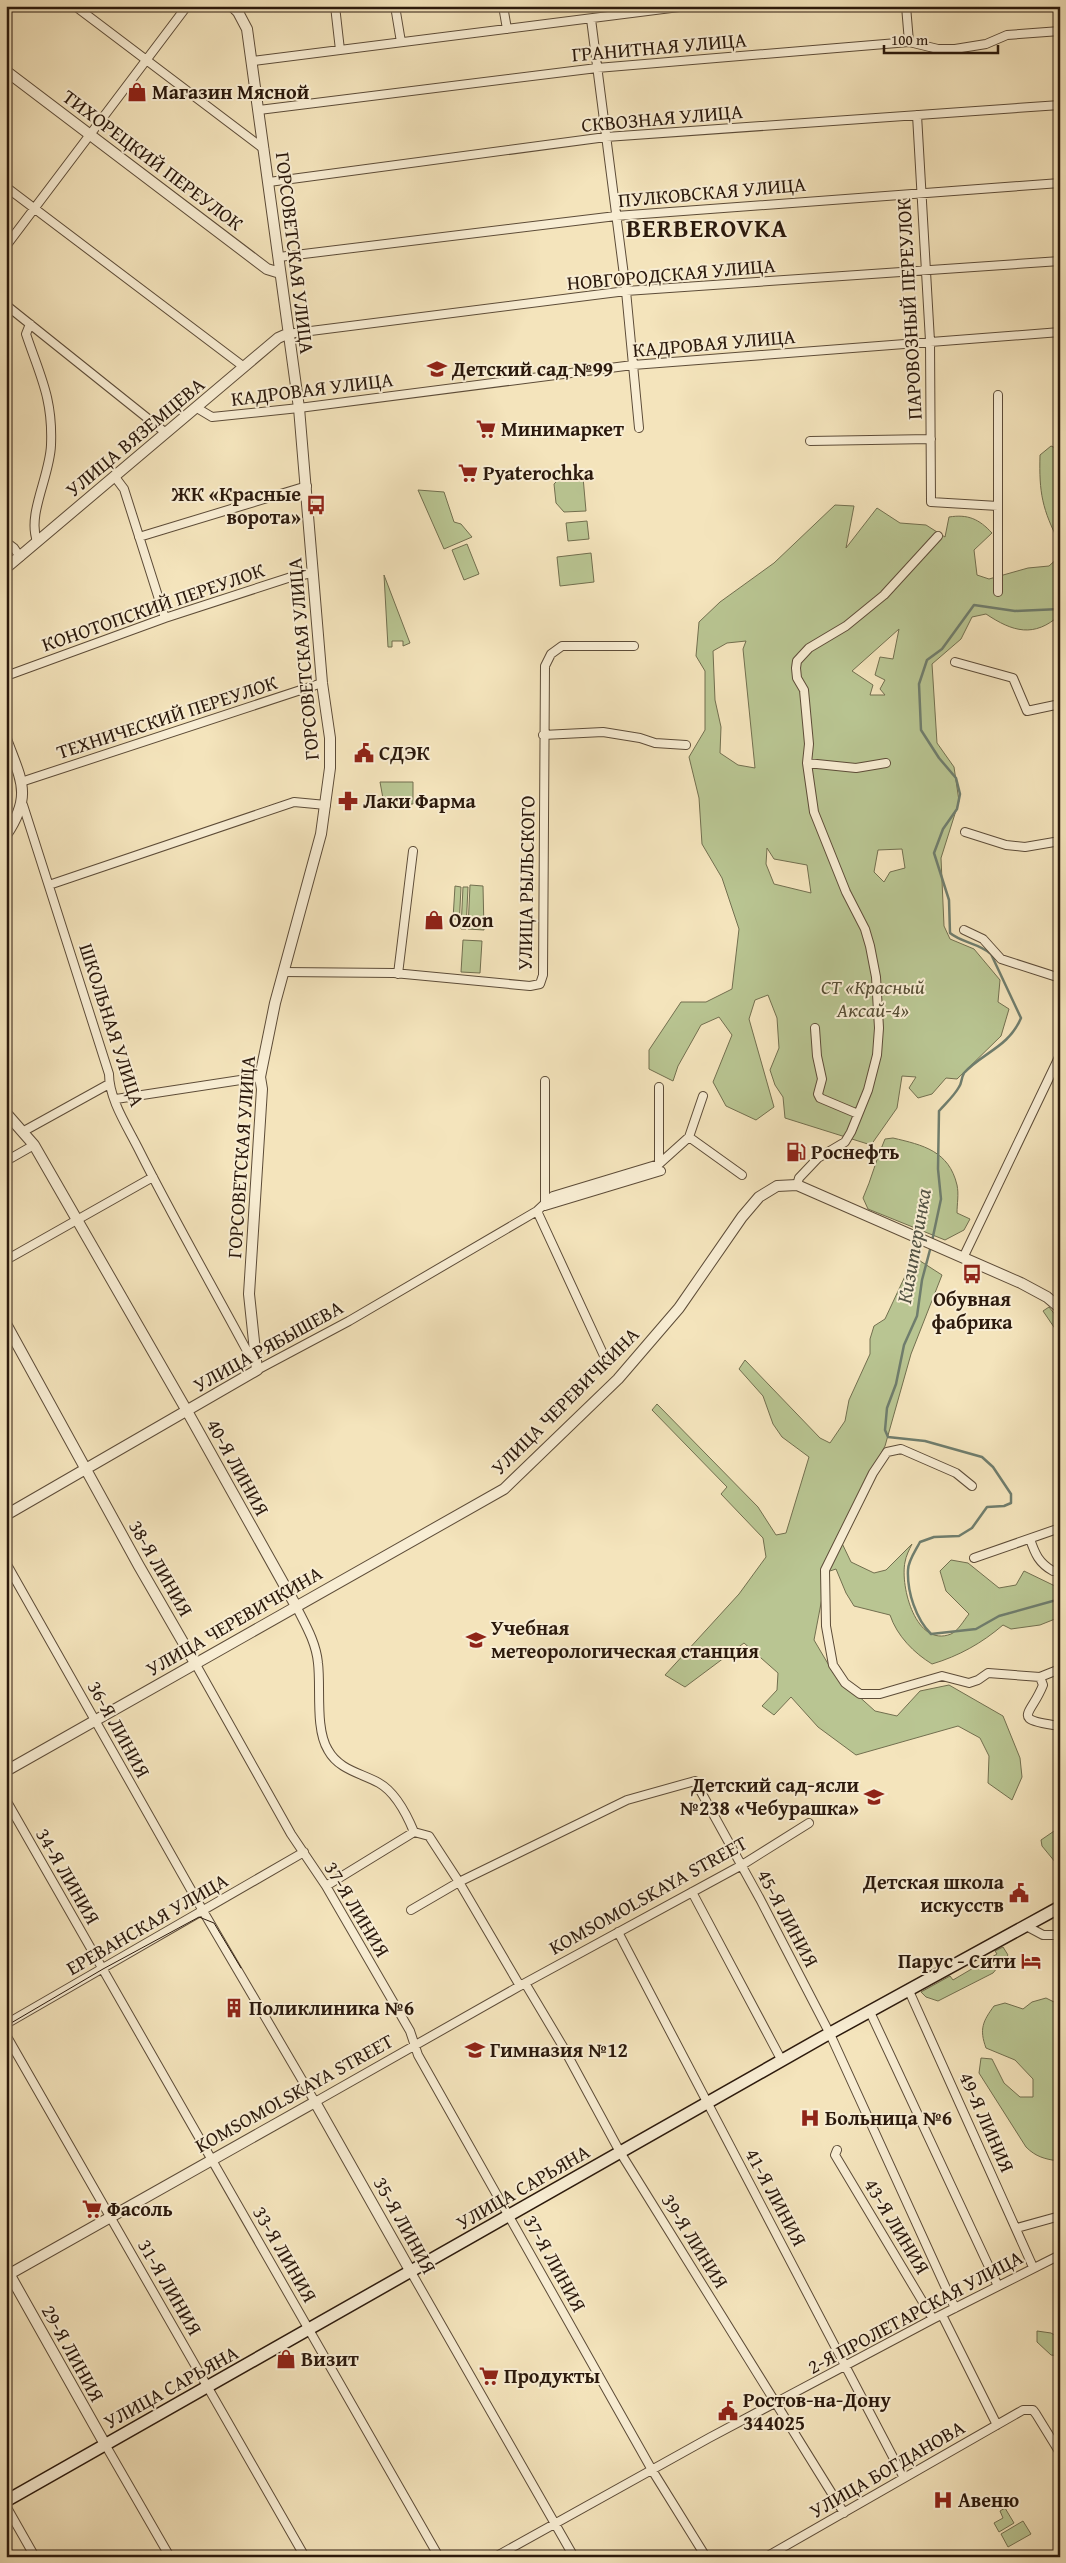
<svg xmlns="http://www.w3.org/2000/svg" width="1066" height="2563" viewBox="0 0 1066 2563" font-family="'Gentium Book Plus',serif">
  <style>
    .green { fill: #b9c592; stroke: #726f4f; fill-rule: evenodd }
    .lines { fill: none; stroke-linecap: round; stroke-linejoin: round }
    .stream { stroke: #6f7d6d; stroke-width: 2.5 }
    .minor-casing { stroke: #5d4c38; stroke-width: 10 }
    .tertiary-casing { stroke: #5d4c38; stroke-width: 12 }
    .secondary-casing { stroke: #2b190c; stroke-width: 14 }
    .minor { stroke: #f8edd3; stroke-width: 8 }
    .tertiary { stroke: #f8edd3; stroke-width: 10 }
    .secondary { stroke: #f8edd3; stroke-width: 11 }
    .tram { stroke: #2b190c; stroke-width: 1 }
    .labels { text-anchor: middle; stroke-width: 4; stroke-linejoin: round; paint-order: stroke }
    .street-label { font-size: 20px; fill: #2b190c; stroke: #f8edd3 }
    .poi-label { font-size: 20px; font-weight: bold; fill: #2b190c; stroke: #f8edd3; text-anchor: start }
    .park-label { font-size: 20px; font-style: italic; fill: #564d34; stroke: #f8edd3 }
    .water-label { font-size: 21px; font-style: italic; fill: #535344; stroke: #f8edd3 }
    .district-label { font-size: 25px; font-weight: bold; letter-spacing: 1px; fill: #2b190c; stroke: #f8edd3 }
  </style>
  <rect width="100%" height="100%" fill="#f4e4bc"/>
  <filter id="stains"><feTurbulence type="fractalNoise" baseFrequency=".004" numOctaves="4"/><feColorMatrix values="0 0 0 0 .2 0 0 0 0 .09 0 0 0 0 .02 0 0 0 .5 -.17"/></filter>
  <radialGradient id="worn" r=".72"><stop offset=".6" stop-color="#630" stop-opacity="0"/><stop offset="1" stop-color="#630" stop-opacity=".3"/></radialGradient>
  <path class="green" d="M1051 446 1060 450V544C1042 509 1039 493 1040 455Z
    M583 477 586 511 564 512 556 503 554 484 559 479Z
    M418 490 444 492 454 522 461 524 472 537 444 549Z
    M835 505 854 506 846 548 877 508 900 523 926 525 945 537 949 517C968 514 979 519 992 533L974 550 977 575 989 579 1028 568 1049 566 1060 556V615C1034 638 1013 632 986 614L972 617 961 639 932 664 937 743 954 767 959 801 941 858 944 926 950 939 974 949 1000 980 998 1002 1009 1009 1001 1036 957 1079 946 1078 932 1094 918 1098 909 1088 916 1077 902 1076 897 1108 871 1145 785 1118 783 1097 775 1085 770 1070 779 1048 777 1018 768 995 755 1000 749 1019 774 1107 756 1120 726 1106 713 1082 732 1035 719 1017 701 1025 678 1066 673 1081 649 1069V1050L681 1002H706L732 989 739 929 722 878 702 844 699 798 689 757 705 730V671L696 656 699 622 720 602 774 563ZM899 629 893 659 880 657 875 675 885 680 880 689 885 695H870L873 685 852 671ZM746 641 743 649 755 768 738 765 720 753 721 727 715 700 713 651 727 643ZM767 848 774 859 807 865 811 893 774 884 766 864ZM902 849 905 868 890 872 884 882 874 872 878 850Z
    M587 521 589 539 568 541 566 523Z
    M467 544 479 574 464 580 452 550Z
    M591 553 594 582 560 586 557 557Z
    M384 575 410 643 403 646V641H392V647H388Z
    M380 782H413V804H384Z
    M470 885 483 886 484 930 468 929Z
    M455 886 461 887 459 927H457V919H453Z
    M463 887H468L466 929H461Z
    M463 940 482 941 480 973 461 972Z
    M893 1138C923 1145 949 1151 957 1185 959 1194 957 1204 957 1213L970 1219 964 1230 945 1240 868 1209 863 1198C872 1178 876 1159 885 1139Z
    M914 1257 942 1275 911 1354 885 1446 838 1535 851 1562 874 1573 886 1570 912 1544C909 1550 906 1556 905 1562 900 1587 916 1648 951 1634 958 1631 964 1620 969 1614L946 1591 940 1571 951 1560 968 1563 999 1588 1016 1585 1024 1571 1055 1586 1060 1584V1617L1040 1625 1011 1629 1003 1625C982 1643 959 1656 932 1664 914 1653 897 1636 890 1615L854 1606 846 1593 836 1569 827 1572 814 1640 834 1674 875 1711 897 1716 920 1691 949 1685 1003 1716 1020 1758 1022 1777 1012 1800 988 1783 989 1756 980 1738 958 1726 856 1755 818 1727 791 1697 774 1715 762 1706 777 1690 778 1673 744 1643 685 1687 665 1675 739 1594 766 1557 763 1538 721 1494 727 1487 652 1410 657 1404 758 1507 776 1535 786 1533 809 1457 782 1437 773 1424 763 1396 739 1369 745 1360 820 1438 830 1443 845 1421 849 1400 870 1354V1339L874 1326 885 1319Z
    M1049 1307 1060 1321V1336L1043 1311Z
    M1060 1827V1868L1042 1846 1041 1840Z
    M1003 1947 1008 1955 993 1973 938 2001 926 1997 921 1992 950 1976 953 1980 997 1954 995 1951Z
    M1046 1998 1060 2005 1058 2161C1045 2159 1036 2157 1026 2147L979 2073 981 2058 992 2059 1004 2083 1020 2097H1033V2079L1015 2060 986 2048C979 2029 983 2021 994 2006L1005 2003 1023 2009 1032 2002Z
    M1037 2331 1051 2333 1060 2338V2356L1051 2355 1037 2342Z
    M1005 2508 1014 2523 999 2532 994 2523 1003 2518 1000 2511Z
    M1023 2521 1031 2534 1008 2547 1001 2534Z"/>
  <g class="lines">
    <path class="stream" d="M932 1241 941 1199 938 1169 939 1111C946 1103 954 1096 959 1087 962 1083 961 1078 964 1073 982 1053 1009 1047 1021 1018L991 954C979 943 962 943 950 933L949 900 934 853 943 829 957 809 960 794 956 778 939 758 921 730 919 684 927 660 942 649 974 605 1015 611 1060 609
      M931 1246 922 1280 917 1316 904 1345 896 1384 887 1408 885 1430 888 1437 925 1441 982 1457 993 1467 1011 1494V1503L1004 1506 987 1507 972 1528 959 1536 934 1537 920 1542C916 1550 908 1561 908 1570 907 1592 916 1619 931 1634L976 1629 999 1616 1060 1599"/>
    <defs>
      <path id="minor" d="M75 6 264 149
        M335 6 340 50
        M395 6 401 42
        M503 6 507 29
        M906 6 909 42
        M591 19 626 291 639 428
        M253 61 687 6
        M259 110 597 68 909 42 938 49H955L986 44 1007 35 1060 31
        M917 115 930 341 931 502 998 506
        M269 182 606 137 1060 105
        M6 187 244 367
        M6 246 187 6
        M279 257 616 216 1060 183
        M6 305 166 433
        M30 324 26 334C40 376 53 398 51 445 50 476 27 514 37 541
        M287 334 626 291 1060 261
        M998 395V592
        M197 408 212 417 299 408 633 365 1060 332
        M810 441 931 439
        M115 477 124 489 165 618
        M139 537 307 486
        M6 542 14 548 20 557
        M955 662 1013 678 1027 711 1060 704
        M6 676 165 618 288 578 312 573
        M543 735 603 732 640 738 655 743 686 745
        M807 763 856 768 886 763
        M21 782 322 683
        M23 805 109 1074C109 1099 127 1126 138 1148 172 1216 210 1282 246 1349L256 1357
        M965 832 1006 845 1025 847 1060 841
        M49 885 294 802 326 805
        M964 930 983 939 1001 959 1060 978
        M283 972 394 973 530 986 540 984 543 975 545 666 551 654 562 646H634
        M398 974 413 851
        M815 1028 817 1056 822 1079 818 1094 820 1098 858 1114
        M545 1081V1206L661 1171
        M659 1087V1164
        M116 1099 260 1077
        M24 1131 109 1084
        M689 1137 703 1096
        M6 1161 34 1145
        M797 1185 799 1178 818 1158 845 1142 851 1132 868 1090 877 1055 879 1028 876 977 870 946 865 929 846 892 814 812 807 763 809 744 804 690 797 678 796 668 797 661 809 648 846 626 884 595 938 536
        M537 1211 605 1358
        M963 1258 1060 1055
        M6 1260 153 1177
        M257 1370 349 1321 537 1211 553 1196 659 1164 689 1137 742 1175
        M972 1486 956 1473 901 1449 887 1452 873 1473 825 1570 826 1626 833 1665 845 1683 860 1694H880L942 1676 969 1683 978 1680 988 1673 1040 1677 1060 1669
        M1030 1539C1035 1554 1039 1563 1053 1571
        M974 1558 1060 1528
        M6 1563 203 1911 315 2102 525 1983 742 1865 809 1823
        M296 1606C305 1624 316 1642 318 1663 321 1688 315 1729 328 1750 339 1770 361 1773 379 1783 395 1792 407 1815 414 1832
        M195 1663 291 1834 326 1886 410 2031 418 2055 652 2470 706 2557
        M1040 1677 1043 1685C1031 1716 1009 1719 1060 1726
        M6 1800 439 2557
        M326 1886 414 1832 429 1836 459 1882 520 1986
        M692 1892 782 2061
        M411 1910 459 1882 627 1800 695 1781 760 1899 830 2034 955 2308
        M1028 1927 1043 1935H1060
        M618 1932 904 2478
        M525 1983 562 2045 620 2152 844 2513
        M909 1991 1033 2267
        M870 2012 998 2286
        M6 2024 304 1852
        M6 2035 305 2557
        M837 2150 835 2155 933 2319
        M1017 2228 1060 2216
        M411 2272 574 2557
        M942 2315 997 2425
        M106 2446 170 2557
        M6 2506 35 2557
        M495 2557 709 2438 933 2319 1060 2255
        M766 2557 1023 2410H1033L1036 2414 1060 2453"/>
      <path id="tertiary" d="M6 71 267 269 280 273
        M6 568 278 338 287 334
        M6 739C21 780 33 795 6 835
        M6 1113 34 1145 187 1411 296 1606
        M6 1324 139 1566 195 1663
        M6 1515 257 1370 249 1294 262 1089 260 1077 275 1003 321 834 330 768V738L322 683 299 408 247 29 238 12 232 6
        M6 1771 504 1489 618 1379 679 1308 742 1217 759 1197 777 1186 797 1185 1021 1283 1047 1297 1060 1308
        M7 2270 106 2446
        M6 2276 315 2102 411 2272"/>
      <path id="secondary" d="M6 2501 823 2037 1060 1907"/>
    </defs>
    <use href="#minor" class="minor-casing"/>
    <use href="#tertiary" class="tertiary-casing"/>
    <use href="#secondary" class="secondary-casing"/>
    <use href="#minor" class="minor"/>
    <use href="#tertiary" class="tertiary"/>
    <use href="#secondary" class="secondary"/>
    <path class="tram" d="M6 2026 103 1969 199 1917 214 1923 241 1968"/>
  </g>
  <defs>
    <symbol id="shop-bare" viewBox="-9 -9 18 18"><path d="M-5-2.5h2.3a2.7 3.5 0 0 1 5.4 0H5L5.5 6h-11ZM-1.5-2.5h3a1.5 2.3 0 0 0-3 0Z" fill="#8f2418" stroke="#f8edd3" stroke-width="2.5" paint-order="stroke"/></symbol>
    <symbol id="school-bare" viewBox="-9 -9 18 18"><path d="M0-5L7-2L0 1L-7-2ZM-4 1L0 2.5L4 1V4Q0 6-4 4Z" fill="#8f2418" stroke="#f8edd3" stroke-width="2.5" paint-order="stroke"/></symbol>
    <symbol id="supermarket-bare" viewBox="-9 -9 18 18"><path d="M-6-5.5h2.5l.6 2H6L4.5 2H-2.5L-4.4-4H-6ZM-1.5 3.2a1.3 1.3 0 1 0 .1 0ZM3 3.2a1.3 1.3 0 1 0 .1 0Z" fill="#8f2418" stroke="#f8edd3" stroke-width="2.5" paint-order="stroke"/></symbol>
    <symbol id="bus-bare" viewBox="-9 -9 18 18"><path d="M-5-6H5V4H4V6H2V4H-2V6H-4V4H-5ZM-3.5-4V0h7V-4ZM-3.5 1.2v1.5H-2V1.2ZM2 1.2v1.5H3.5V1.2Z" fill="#8f2418" stroke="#f8edd3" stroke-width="2.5" paint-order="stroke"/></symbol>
    <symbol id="civic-bare" viewBox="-9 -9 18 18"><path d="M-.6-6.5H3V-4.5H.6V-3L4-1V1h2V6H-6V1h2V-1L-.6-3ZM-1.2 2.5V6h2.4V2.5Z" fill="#8f2418" stroke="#f8edd3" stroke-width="2.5" paint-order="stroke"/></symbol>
    <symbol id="pharmacy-bare" viewBox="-9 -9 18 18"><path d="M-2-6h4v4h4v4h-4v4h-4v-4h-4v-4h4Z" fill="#8f2418" stroke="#f8edd3" stroke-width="2.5" paint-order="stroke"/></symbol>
    <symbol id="fuel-bare" viewBox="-9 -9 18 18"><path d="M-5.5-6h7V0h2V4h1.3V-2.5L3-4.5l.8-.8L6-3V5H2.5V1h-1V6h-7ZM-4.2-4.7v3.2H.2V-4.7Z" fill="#8f2418" stroke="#f8edd3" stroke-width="2.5" paint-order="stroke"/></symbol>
    <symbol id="hotel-bare" viewBox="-9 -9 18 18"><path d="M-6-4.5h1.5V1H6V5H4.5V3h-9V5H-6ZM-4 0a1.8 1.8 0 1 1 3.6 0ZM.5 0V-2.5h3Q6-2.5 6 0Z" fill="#8f2418" stroke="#f8edd3" stroke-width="2.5" paint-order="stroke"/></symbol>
    <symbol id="building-bare" viewBox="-9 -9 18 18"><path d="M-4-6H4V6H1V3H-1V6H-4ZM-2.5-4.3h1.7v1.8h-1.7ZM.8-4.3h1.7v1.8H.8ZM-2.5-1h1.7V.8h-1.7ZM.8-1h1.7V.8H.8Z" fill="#8f2418" stroke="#f8edd3" stroke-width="2.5" paint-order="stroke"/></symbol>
    <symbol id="hospital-bare" viewBox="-9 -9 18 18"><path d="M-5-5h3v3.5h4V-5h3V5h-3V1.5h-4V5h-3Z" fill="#8f2418" stroke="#f8edd3" stroke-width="2.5" paint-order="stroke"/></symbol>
  </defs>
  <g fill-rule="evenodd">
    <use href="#shop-bare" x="123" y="78" width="28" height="28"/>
    <use href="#school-bare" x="423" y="355" width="28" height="28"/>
    <use href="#supermarket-bare" x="472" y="415" width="28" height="28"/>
    <use href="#supermarket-bare" x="454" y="459" width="28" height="28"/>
    <use href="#bus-bare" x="302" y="491" width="28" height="28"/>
    <use href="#civic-bare" x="350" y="739" width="28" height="28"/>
    <use href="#pharmacy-bare" x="334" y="787" width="28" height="28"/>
    <use href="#shop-bare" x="420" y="906" width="28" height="28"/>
    <use href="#fuel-bare" x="782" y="1138" width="28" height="28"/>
    <use href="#bus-bare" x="958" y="1260" width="28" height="28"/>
    <use href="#school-bare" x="462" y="1626" width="28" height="28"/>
    <use href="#school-bare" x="860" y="1783" width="28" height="28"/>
    <use href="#civic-bare" x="1005" y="1879" width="28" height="28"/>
    <use href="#hotel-bare" x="1017" y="1947" width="28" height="28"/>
    <use href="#building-bare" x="220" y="1994" width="28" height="28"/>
    <use href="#school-bare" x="461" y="2036" width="28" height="28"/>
    <use href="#hospital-bare" x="796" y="2104" width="28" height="28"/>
    <use href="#supermarket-bare" x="78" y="2195" width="28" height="28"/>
    <use href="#shop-bare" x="272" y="2345" width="28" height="28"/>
    <use href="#supermarket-bare" x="475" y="2362" width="28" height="28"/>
    <use href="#civic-bare" x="714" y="2397" width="28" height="28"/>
    <use href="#hospital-bare" x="929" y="2486" width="28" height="28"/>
  </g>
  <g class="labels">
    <g class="street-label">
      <text transform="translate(659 47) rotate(-5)" y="7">ГРАНИТНАЯ УЛИЦА</text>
      <text transform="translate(662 118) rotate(-5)" y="7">СКВОЗНАЯ УЛИЦА</text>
      <text transform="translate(153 160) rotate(37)" y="7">ТИХОРЕЦКИЙ ПЕРЕУЛОК</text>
      <text transform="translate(712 192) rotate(-5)" y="7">ПУЛКОВСКАЯ УЛИЦА</text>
      <text transform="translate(295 253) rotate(83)" y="7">ГОРСОВЕТСКАЯ УЛИЦА</text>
      <text transform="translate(671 274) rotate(-5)" y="7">НОВГОРОДСКАЯ УЛИЦА</text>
      <text transform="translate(909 309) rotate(-93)" y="7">ПАРОВОЗНЫЙ ПЕРЕУЛОК</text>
      <text transform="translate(714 343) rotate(-5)" y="7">КАДРОВАЯ УЛИЦА</text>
      <text transform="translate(312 389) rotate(-7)" y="7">КАДРОВАЯ УЛИЦА</text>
      <text transform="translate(135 437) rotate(-40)" y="7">УЛИЦА ВЯЗЕМЦЕВА</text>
      <text transform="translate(153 607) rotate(-19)" y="7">КОНОТОПСКИЙ ПЕРЕУЛОК</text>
      <text transform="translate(303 659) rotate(-95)" y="7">ГОРСОВЕТСКАЯ УЛИЦА</text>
      <text transform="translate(167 717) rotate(-18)" y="7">ТЕХНИЧЕСКИЙ ПЕРЕУЛОК</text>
      <text transform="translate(526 883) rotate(-89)" y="7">УЛИЦА РЫЛЬСКОГО</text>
      <text transform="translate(112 1025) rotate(72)" y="7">ШКОЛЬНАЯ УЛИЦА</text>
      <text transform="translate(241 1157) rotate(-86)" y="7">ГОРСОВЕТСКАЯ УЛИЦА</text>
      <text transform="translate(268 1346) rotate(-29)" y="7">УЛИЦА РЯБЫШЕВА</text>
      <text transform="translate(565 1401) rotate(-45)" y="7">УЛИЦА ЧЕРЕВИЧКИНА</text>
      <text transform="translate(238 1467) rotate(61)" y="7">40-Я ЛИНИЯ</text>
      <text transform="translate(161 1568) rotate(60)" y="7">38-Я ЛИНИЯ</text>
      <text transform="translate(234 1621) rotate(-30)" y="7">УЛИЦА ЧЕРЕВИЧКИНА</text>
      <text transform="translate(119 1729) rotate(61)" y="7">36-Я ЛИНИЯ</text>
      <text transform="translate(68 1876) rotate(60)" y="7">34-Я ЛИНИЯ</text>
      <text transform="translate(648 1895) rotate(-29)" y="7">KOMSOMOLSKAYA STREET</text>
      <text transform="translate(357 1909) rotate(59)" y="7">37-Я ЛИНИЯ</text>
      <text transform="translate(788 1918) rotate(62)" y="7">45-Я ЛИНИЯ</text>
      <text transform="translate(147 1924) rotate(-30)" y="7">ЕРЕВАНСКАЯ УЛИЦА</text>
      <text transform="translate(294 2093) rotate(-29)" y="7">KOMSOMOLSKAYA STREET</text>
      <text transform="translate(987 2122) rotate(66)" y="7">49-Я ЛИНИЯ</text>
      <text transform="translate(523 2187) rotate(-30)" y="7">УЛИЦА САРЬЯНА</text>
      <text transform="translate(776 2197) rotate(62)" y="7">41-Я ЛИНИЯ</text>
      <text transform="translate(405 2225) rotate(61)" y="7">35-Я ЛИНИЯ</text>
      <text transform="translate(897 2226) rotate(59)" y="7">43-Я ЛИНИЯ</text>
      <text transform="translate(695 2241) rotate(58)" y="7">39-Я ЛИНИЯ</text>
      <text transform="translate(285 2254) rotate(60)" y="7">33-Я ЛИНИЯ</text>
      <text transform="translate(555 2263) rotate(61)" y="7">37-Я ЛИНИЯ</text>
      <text transform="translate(170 2287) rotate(60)" y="7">31-Я ЛИНИЯ</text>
      <text transform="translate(915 2312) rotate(-28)" y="7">2-Я ПРОЛЕТАРСКАЯ УЛИЦА</text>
      <text transform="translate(73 2353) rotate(61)" y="7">29-Я ЛИНИЯ</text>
      <text transform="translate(171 2387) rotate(-29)" y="7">УЛИЦА САРЬЯНА</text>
      <text transform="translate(887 2469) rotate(-30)" y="7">УЛИЦА БОГДАНОВА</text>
    </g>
    <g class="poi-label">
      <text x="152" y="99">Магазин Мясной</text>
      <text x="452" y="376">Детский сад №99</text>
      <text x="501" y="436">Минимаркет</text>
      <text x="483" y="480">Pyaterochka</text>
      <text x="301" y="501" text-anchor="end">ЖК «Красные<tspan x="301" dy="23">ворота»</tspan></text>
      <text x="379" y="760">СДЭК</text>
      <text x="363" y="808">Лаки Фарма</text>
      <text x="449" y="927">Ozon</text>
      <text x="811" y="1159">Роснефть</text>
      <text x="972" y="1306" text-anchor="middle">Обувная<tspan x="972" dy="23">фабрика</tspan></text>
      <text x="491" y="1635">Учебная<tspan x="491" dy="23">метеорологическая станция</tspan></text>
      <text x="859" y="1792" text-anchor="end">Детский сад-ясли<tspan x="859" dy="23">№238 «Чебурашка»</tspan></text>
      <text x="1004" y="1889" text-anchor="end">Детская школа<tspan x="1004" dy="23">искусств</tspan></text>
      <text x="1016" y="1968" text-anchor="end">Парус - Сити</text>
      <text x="249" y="2015">Поликлиника №6</text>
      <text x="490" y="2057">Гимназия №12</text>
      <text x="825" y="2125">Больница №6</text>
      <text x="107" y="2216">Фасоль</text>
      <text x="301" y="2366">Визит</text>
      <text x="504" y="2383">Продукты</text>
      <text x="743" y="2407">Ростов-на-Дону<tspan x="743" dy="23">344025</tspan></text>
      <text x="958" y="2507">Авеню</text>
    </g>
    <g class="park-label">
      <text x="873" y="994">СТ «Красный<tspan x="873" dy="23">Аксай-4»</tspan></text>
    </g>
    <g class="water-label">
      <text transform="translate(914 1246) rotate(-80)" y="7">Кизитеринка</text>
    </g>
    <g class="district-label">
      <text x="707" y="237">BERBEROVKA</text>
    </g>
  </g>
  <rect width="1066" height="2563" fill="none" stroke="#f4e4bc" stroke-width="25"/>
  <rect x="8" y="8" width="1051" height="2548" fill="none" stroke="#2b190c" stroke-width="2.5"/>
  <rect x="12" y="12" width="1041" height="2538" fill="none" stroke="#2b190c"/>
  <path d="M884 45v8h114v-8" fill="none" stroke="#2b190c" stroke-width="2.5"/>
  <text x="891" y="45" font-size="15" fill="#2b190c" stroke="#f8edd3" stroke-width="4" paint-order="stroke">100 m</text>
  <rect width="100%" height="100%" filter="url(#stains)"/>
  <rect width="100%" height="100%" fill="url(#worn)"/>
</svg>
